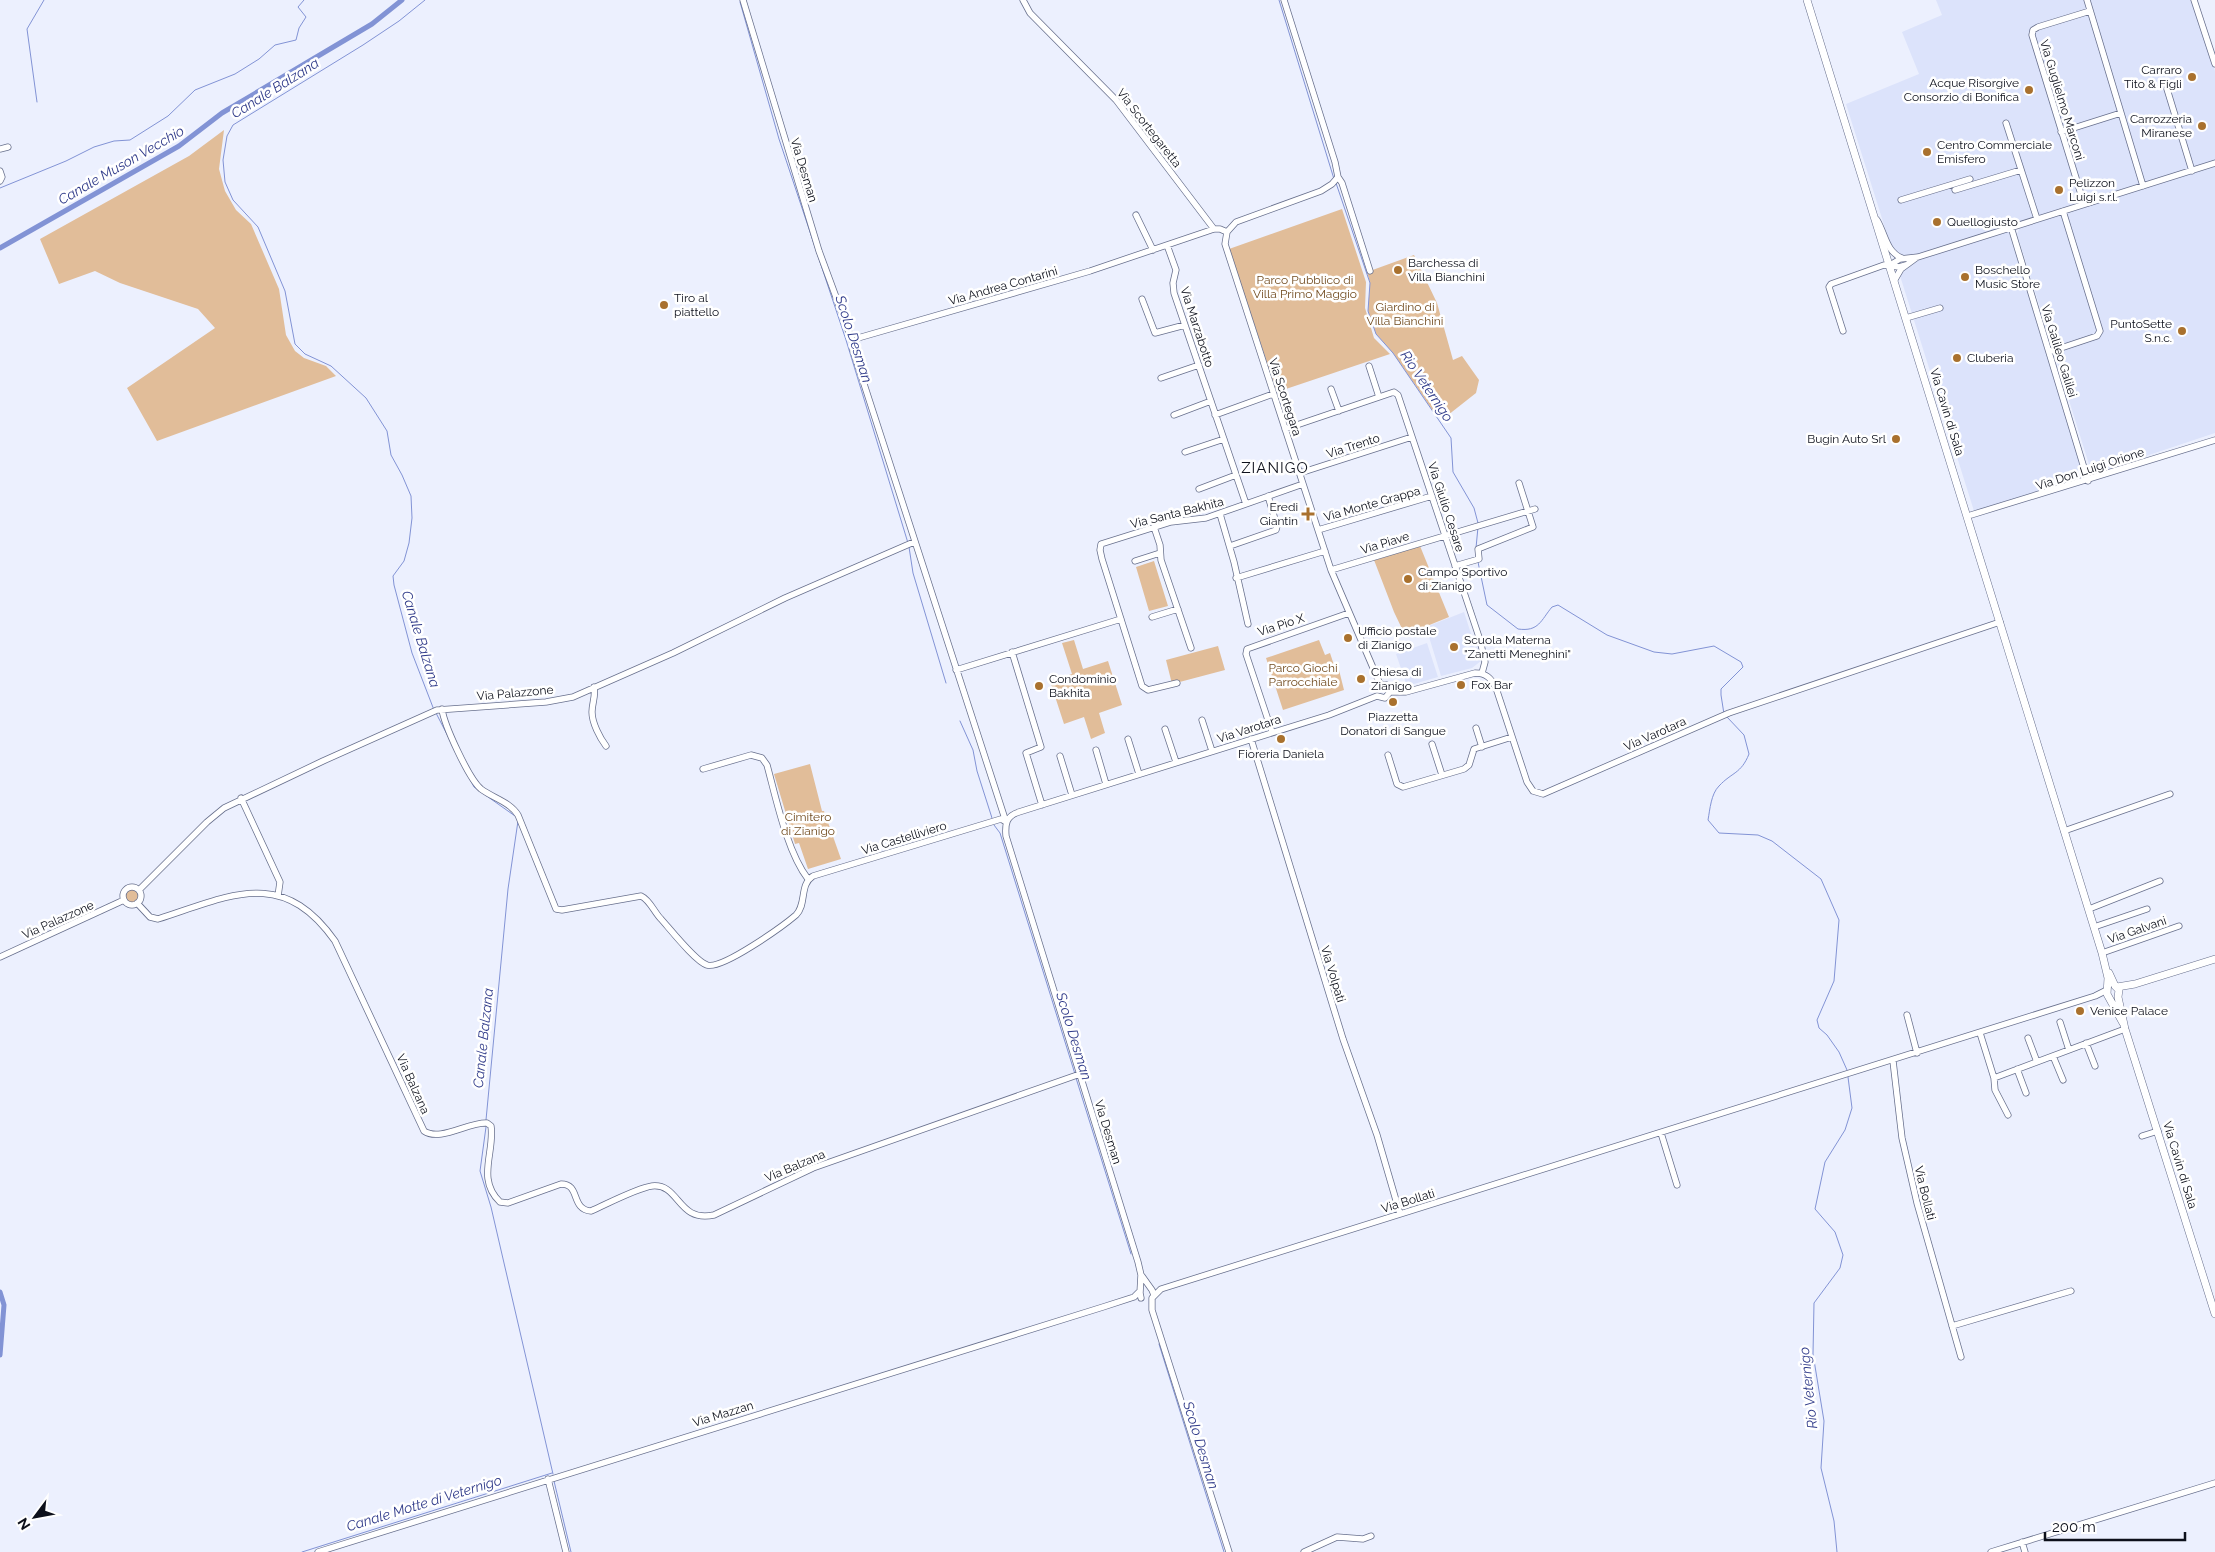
<svg xmlns="http://www.w3.org/2000/svg" width="2215" height="1552" viewBox="0 0 2215 1552" font-family="Raleway,sans-serif">
  <style>
    .built { fill: #dce3fb }
    .green { fill: #e1bd99 }
    .lines { fill: none; stroke-linecap: round; stroke-linejoin: round }
    .stream { stroke: #8293d5; stroke-width: 1 }
    .canal { stroke: #8293d5; stroke-width: 5 }
    .minor-casing { stroke: #68708d; stroke-width: 7 }
    .major-casing { stroke: #68708d; stroke-width: 8 }
    .minor { stroke: #fff; stroke-width: 5.5 }
    .major { stroke: #fff; stroke-width: 7 }
    .poi-dot { fill: #a9712e; stroke: #fff; stroke-width: 2 }
    .labels { text-anchor: middle; stroke-width: 5; stroke-linejoin: round; paint-order: stroke }
    .poi-label { font-size: 12px; fill: #0d101b; stroke: #fff; text-anchor: start }
    .street-label { font-size: 12px; fill: #0d101b; stroke: #fff }
    .park-label { font-size: 12px; fill: #714b1f; stroke: #fff }
    .water-label { font-size: 14px; font-style: italic; fill: #303b8a; stroke: #fff }
    .quarter-label { font-size: 15px; letter-spacing: 1px; fill: #0d101b; stroke: #fff }
  </style>
  <rect width="100%" height="100%" fill="#ecf0fe"/>
  <path class="built" d="M1936 0H2192L2215 71V433L2092 474 2017 234 2020 227 2040 221 2008 121H2002L2033 217 2007 226 2085 480 1974 511 1846 104 1919 74 1902 32 1942 15Z
    M1464 612 1474 643 1476 642 1481 661 1472 668 1441 676 1426 627Z
    M1427 643 1438 677 1407 686 1396 654Z"/>
  <path class="green" d="M224 130 219 169 225 191 236 210 251 224 279 289 286 335 295 351 304 358 326 366 336 376 157 441 127 388 215 328 198 309 120 283 95 271 59 284 40 239 189 156Z
    M1342 209 1366 282 1365 308 1374 338 1390 354 1277 392 1229 249Z
    M1414 255 1437 303 1453 360 1462 356 1479 380 1476 393 1443 419 1433 411 1393 353 1376 334 1368 311 1370 283 1367 272Z
    M1420 546 1449 617 1405 635 1394 612 1374 560Z
    M1154 561 1168 606 1149 611 1136 567Z
    M1074 640 1083 669 1108 661 1122 705 1099 713 1105 733 1091 739 1084 717 1064 724 1050 681 1072 674 1062 643Z
    M1319 640 1325 655 1330 653 1336 671 1339 670 1344 690 1283 710 1266 658Z
    M1218 646 1225 670 1172 684 1166 660Z
    M810 764 822 811H824L841 859 808 869 799 843 795 844 774 774Z
    M124 896a7 7 0 1 1 14 0a7 7 0 1 1-14 0Z"/>
  <g class="lines">
    <path class="stream" d="M425 0 399 21 363 45 233 125 227 136 223 160 225 182 233 200 258 227 285 291 295 344 305 354 331 366 366 398 387 431 391 455 402 475 411 496 412 518 409 543 404 561 393 576 394 585 412 653 434 710
      M1279 0 1334 179
      M740 2 779 139 846 340 908 543
      M37 102 27 29 44 0
      M1336 183 1370 283 1368 311 1376 334 1393 353 1451 438 1453 472 1474 508 1478 523
      M0 188 66 161 94 147 114 141 130 140 168 116 195 90 235 74 259 59 275 45 296 40 299 28 306 17 298 7 304 0
      M909 547 913 573 946 683
      M1476 548 1478 527
      M1478 562 1487 605 1518 629C1539 632 1541 620 1552 607L1558 605 1607 635 1654 652 1672 654 1714 646 1741 662 1743 667 1721 689V695L1724 714
      M436 713 474 787 515 816
      M1727 717 1744 735 1749 754C1741 774 1732 772 1719 786 1711 794 1710 809 1708 820L1719 833 1758 835 1772 841 1821 879 1839 920 1834 981 1817 1020 1819 1028 1827 1035 1839 1052 1847 1070
      M960 721 973 750 977 771 992 818
      M994 825 1000 833 1075 1074
      M1076 1078 1131 1254
      M486 1120 508 889 518 821
      M486 1127 480 1171 491 1207 553 1474
      M1159 1344 1224 1552
      M554 1481 571 1552
      M302 1552 552 1473
      M1837 1552 1834 1521 1821 1468 1824 1421 1813 1354 1814 1303 1840 1268 1843 1255 1835 1232 1815 1209 1825 1162 1845 1130 1852 1108 1848 1077"/>
    <path class="canal" d="M0 248 179 146 222 113 372 24 402 0
      M0 1292 4 1305 0 1355"/>
    <defs>
      <path id="minor" d="M743 0 819 251 853 343
        M1023 0 1030 13 1116 100 1214 229
        M1284 0 1335 162 1338 177 1332 184 1321 191 1236 222 1227 232 1225 244 1331 570 1380 684
        M2087 0 2143 186
        M2194 0 2215 64
        M2167 89 2192 171
        M2006 123 2037 219
        M2061 132 2121 113
        M0 149 8 147
        M0 171 2 177 0 181
        M1338 177 1342 183 1370 271
        M1955 190 2021 170
        M1901 200 1970 179
        M2084 204 2032 35 2033 30 2038 27 2090 11
        M1136 215 1153 250
        M1877 220C1885 233 1886 252 1902 258
        M2011 227 2088 481
        M1167 245 1176 270 1173 283 1174 293 1246 504
        M1890 265 1900 259 1918 257 2215 163
        M1894 281 1901 269 1916 258
        M1142 299 1155 333 1185 325
        M1906 318 1940 308
        M1843 331 1829 287 1831 284 1884 265 1899 267 1906 265
        M2049 352 2097 336 2100 331 2063 211
        M1369 366 1379 397
        M1161 378 1199 365
        M1331 389 1339 411
        M1174 415 1211 401
        M1215 415 1273 394
        M1285 429 1394 392 1398 395 1480 640 1485 662 1482 673
        M1185 452 1224 439
        M1300 473 1412 437
        M1199 489 1236 475
        M1220 514 1234 562 1248 624
        M1971 515 2215 440
        M1154 527 1160 545 1161 560 1191 648
        M1318 530 1432 496
        M1230 546 1276 530 1277 526 1268 496
        M1135 561 1160 553
        M1455 566 1479 559 1478 549 1533 527 1519 483
        M1331 570 1535 509
        M1236 578 1325 551
        M1152 617 1178 609
        M1012 652 1041 747 1026 753 1042 805
        M956 670 1121 619
        M1177 683 1148 690 1142 686 1102 559 1100 550 1101 544 1171 522 1206 518 1303 484
        M594 687C596 696 592 703 592 712 592 723 600 738 606 746
        M1390 692H1406L1475 673C1486 673 1491 678 1496 688L1527 782 1533 791 1543 794 1729 713 2000 622
        M1377 696 1385 698 1390 692 1387 685 1380 684
        M442 709C444 725 469 779 481 789 493 798 510 802 518 815L556 909 562 910 641 896C650 900 654 912 661 919 670 929 696 962 707 965 722 970 783 926 796 915 807 904 799 885 813 876L1001 819 1006 822
        M1202 720 1212 751
        M1476 728 1482 747
        M1165 729 1176 762
        M1272 732 1246 654 1247 649 1349 613
        M1128 739 1139 774
        M1251 739 1343 1039 1377 1135 1400 1214
        M1432 744 1442 775
        M1096 750 1106 784
        M1388 755 1397 784 1403 787 1464 769 1469 765 1474 749 1512 737
        M1060 756 1072 795
        M703 769 751 755 762 758 767 765C776 798 787 852 808 879
        M241 798 280 882 278 896
        M1006 822 853 350V343L858 338 1090 271 1214 229H1220L1227 232
        M2064 831 2170 794
        M123 896a9 9 0 1 1 18 0a9 9 0 1 1-18 0Z
        M139 890 207 822 224 808 323 761 437 710 546 702 573 697 673 653 785 598 914 542
        M137 903 150 917 158 919C230 896 282 866 335 941L424 1131C440 1142 468 1122 487 1123L491 1126C495 1152 476 1179 500 1202L508 1203 561 1184C581 1184 570 1209 591 1211 607 1204 637 1188 652 1186 680 1183 677 1223 714 1215L813 1168 1080 1074
        M2089 909 2160 881
        M2094 927 2147 909
        M2102 953 2179 926
        M0 957 124 900
        M1907 1015 1917 1053
        M2060 1022 2069 1050
        M1980 1033 1994 1078 2125 1029
        M2028 1038 2037 1062
        M2086 1043 2095 1066
        M2053 1056 2063 1080
        M1893 1061 1902 1138 1917 1203 1961 1357
        M2017 1069 2026 1093
        M1994 1078 1995 1090 2008 1115
        M1661 1133 1677 1185
        M2142 1136 2158 1131
        M1142 1276 1152 1290 1154 1295
        M1141 1298 1140 1293 1141 1275 1138 1262 1006 836C1005 824 1006 816 1019 812L1329 715 1377 696
        M1952 1326 2071 1291
        M548 1479 566 1552
        M2022 1542 2025 1552
        M318 1552 1103 1307 1134 1297 1140 1291
        M1229 1552 1152 1310V1298L1161 1289 2095 996 2107 990
        M1304 1552 1337 1537 1363 1539 1371 1536
        M1991 1552 2215 1483"/>
      <path id="major" d="M1807 0 2102 953 2108 978 2107 994 2123 1023
        M2109 973 2115 986 2119 990 2118 997 2125 1029 2215 1314
        M2117 987 2135 984 2215 959"/>
    </defs>
    <use href="#minor" class="minor-casing"/>
    <use href="#major" class="major-casing"/>
    <use href="#minor" class="minor"/>
    <use href="#major" class="major"/>
  </g>
  <g class="poi-dot">
    <circle cx="2192" cy="77" r="5"/>
    <circle cx="2029" cy="90" r="5"/>
    <circle cx="2202" cy="126" r="5"/>
    <circle cx="1927" cy="152" r="5"/>
    <circle cx="2059" cy="190" r="5"/>
    <circle cx="1937" cy="222" r="5"/>
    <circle cx="1398" cy="270" r="5"/>
    <circle cx="1965" cy="277" r="5"/>
    <circle cx="664" cy="305" r="5"/>
    <circle cx="2182" cy="331" r="5"/>
    <circle cx="1957" cy="358" r="5"/>
    <circle cx="1896" cy="439" r="5"/>
    <path d="M1305.5 506.5h5v5h5v5h-5v5h-5v-5h-5v-5h5z"/>
    <circle cx="1408" cy="579" r="5"/>
    <circle cx="1348" cy="638" r="5"/>
    <circle cx="1454" cy="647" r="5"/>
    <circle cx="1361" cy="679" r="5"/>
    <circle cx="1461" cy="685" r="5"/>
    <circle cx="1039" cy="686" r="5"/>
    <circle cx="1393" cy="702" r="5"/>
    <circle cx="1281" cy="739" r="5"/>
    <circle cx="2080" cy="1011" r="5"/>
  </g>
  <g class="labels">
    <g class="poi-label">
      <text x="2182" y="74" text-anchor="end">Carraro<tspan x="2182" dy="14">Tito &amp; Figli</tspan></text>
      <text x="2019" y="87" text-anchor="end">Acque Risorgive<tspan x="2019" dy="14">Consorzio di Bonifica</tspan></text>
      <text x="2192" y="123" text-anchor="end">Carrozzeria<tspan x="2192" dy="14">Miranese</tspan></text>
      <text x="1937" y="149">Centro Commerciale<tspan x="1937" dy="14">Emisfero</tspan></text>
      <text x="2069" y="187">Pelizzon<tspan x="2069" dy="14">Luigi s.r.l.</tspan></text>
      <text x="1947" y="226">Quellogiusto</text>
      <text x="1408" y="267">Barchessa di<tspan x="1408" dy="14">Villa Bianchini</tspan></text>
      <text x="1975" y="274">Boschello<tspan x="1975" dy="14">Music Store</tspan></text>
      <text x="674" y="302">Tiro al<tspan x="674" dy="14">piattello</tspan></text>
      <text x="2172" y="328" text-anchor="end">PuntoSette<tspan x="2172" dy="14">S.n.c.</tspan></text>
      <text x="1967" y="362">Cluberia</text>
      <text x="1886" y="443" text-anchor="end">Bugin Auto Srl</text>
      <text x="1298" y="511" text-anchor="end">Eredi<tspan x="1298" dy="14">Giantin</tspan></text>
      <text x="1418" y="576">Campo Sportivo<tspan x="1418" dy="14">di Zianigo</tspan></text>
      <text x="1358" y="635">Ufficio postale<tspan x="1358" dy="14">di Zianigo</tspan></text>
      <text x="1464" y="644">Scuola Materna<tspan x="1464" dy="14">"Zanetti Meneghini"</tspan></text>
      <text x="1371" y="676">Chiesa di<tspan x="1371" dy="14">Zianigo</tspan></text>
      <text x="1049" y="683">Condominio<tspan x="1049" dy="14">Bakhita</tspan></text>
      <text x="1471" y="689">Fox Bar</text>
      <text x="1393" y="721" text-anchor="middle">Piazzetta<tspan x="1393" dy="14">Donatori di Sangue</tspan></text>
      <text x="1281" y="758" text-anchor="middle">Fioreria Daniela</text>
      <text x="2090" y="1015">Venice Palace</text>
    </g>
    <g class="street-label">
      <text transform="translate(2062 100) rotate(73)" y="4">Via Guglielmo Marconi</text>
      <text transform="translate(1149 128) rotate(52)" y="4">Via Scortegaretta</text>
      <text transform="translate(804 170) rotate(73)" y="4">Via Desman</text>
      <text transform="translate(1003 286) rotate(-16)" y="4">Via Andrea Contarini</text>
      <text transform="translate(1197 327) rotate(72)" y="4">Via Marzabotto</text>
      <text transform="translate(2059 351) rotate(73)" y="4">Via Galileo Galilei</text>
      <text transform="translate(1285 397) rotate(72)" y="4">Via Scortegara</text>
      <text transform="translate(1947 412) rotate(73)" y="4">Via Cavin di Sala</text>
      <text transform="translate(1353 446) rotate(-18)" y="4">Via Trento</text>
      <text transform="translate(2090 469) rotate(-18)" y="4">Via Don Luigi Orione</text>
      <text transform="translate(1372 504) rotate(-16)" y="4">Via Monte Grappa</text>
      <text transform="translate(1446 507) rotate(72)" y="4">Via Giulio Cesare</text>
      <text transform="translate(1177 513) rotate(-14)" y="4">Via Santa Bakhita</text>
      <text transform="translate(1385 543) rotate(-17)" y="4">Via Piave</text>
      <text transform="translate(1281 625) rotate(-18)" y="4">Via Pio X</text>
      <text transform="translate(515 693) rotate(-5)" y="4">Via Palazzone</text>
      <text transform="translate(1249 729) rotate(-18)" y="4">Via Varotara</text>
      <text transform="translate(1655 734) rotate(-24)" y="4">Via Varotara</text>
      <text transform="translate(904 838) rotate(-17)" y="4">Via Castelliviero</text>
      <text transform="translate(58 920) rotate(-24)" y="4">Via Palazzone</text>
      <text transform="translate(2137 930) rotate(-19)" y="4">Via Galvani</text>
      <text transform="translate(1333 974) rotate(73)" y="4">Via Volpati</text>
      <text transform="translate(413 1084) rotate(66)" y="4">Via Balzana</text>
      <text transform="translate(1108 1132) rotate(73)" y="4">Via Desman</text>
      <text transform="translate(2180 1165) rotate(73)" y="4">Via Cavin di Sala</text>
      <text transform="translate(795 1166) rotate(-23)" y="4">Via Balzana</text>
      <text transform="translate(1925 1193) rotate(76)" y="4">Via Bollati</text>
      <text transform="translate(1408 1201) rotate(-17)" y="4">Via Bollati</text>
      <text transform="translate(723 1414) rotate(-17)" y="4">Via Mazzan</text>
    </g>
    <g class="park-label">
      <text x="1305" y="284">Parco Pubblico di<tspan x="1305" dy="14">Villa Primo Maggio</tspan></text>
      <text x="1405" y="311">Giardino di<tspan x="1405" dy="14">Villa Bianchini</tspan></text>
      <text x="1303" y="672">Parco Giochi<tspan x="1303" dy="14">Parrocchiale</tspan></text>
      <text x="808" y="821">Cimitero<tspan x="808" dy="14">di Zianigo</tspan></text>
    </g>
    <g class="water-label">
      <text transform="translate(275 88) rotate(-32)" y="5">Canale Balzana</text>
      <text transform="translate(121 165) rotate(-30)" y="5">Canale Muson Vecchio</text>
      <text transform="translate(854 339) rotate(72)" y="5">Scolo Desman</text>
      <text transform="translate(1427 386) rotate(56)" y="5">Rio Veternigo</text>
      <text transform="translate(421 639) rotate(73)" y="5">Canale Balzana</text>
      <text transform="translate(1074 1036) rotate(73)" y="5">Scolo Desman</text>
      <text transform="translate(483 1038) rotate(-84)" y="5">Canale Balzana</text>
      <text transform="translate(1808 1388) rotate(-96)" y="5">Rio Veternigo</text>
      <text transform="translate(1201 1445) rotate(73)" y="5">Scolo Desman</text>
      <text transform="translate(424 1503) rotate(-17)" y="5">Canale Motte di Veternigo</text>
    </g>
    <g class="quarter-label">
      <text x="1275" y="473">ZIANIGO</text>
    </g>
  </g>
  <g transform="translate(35 1517) rotate(238)" stroke="#ffffff" stroke-width="4" paint-order="stroke">
  <path d="M0-4L9 19L0 12L-9 19Z" fill="#0d101b"/>
  <text y="-8" font-size="14" font-weight="bold" text-anchor="middle" fill="#0d101b">N</text>
  </g>
  <path d="M2045 1532v8h140v-8" fill="none" stroke="#0d101b" stroke-width="2.5"/>
  <text x="2052" y="1532" font-size="15" fill="#0d101b" stroke="#ffffff" stroke-width="4" paint-order="stroke">200 m</text>
</svg>
